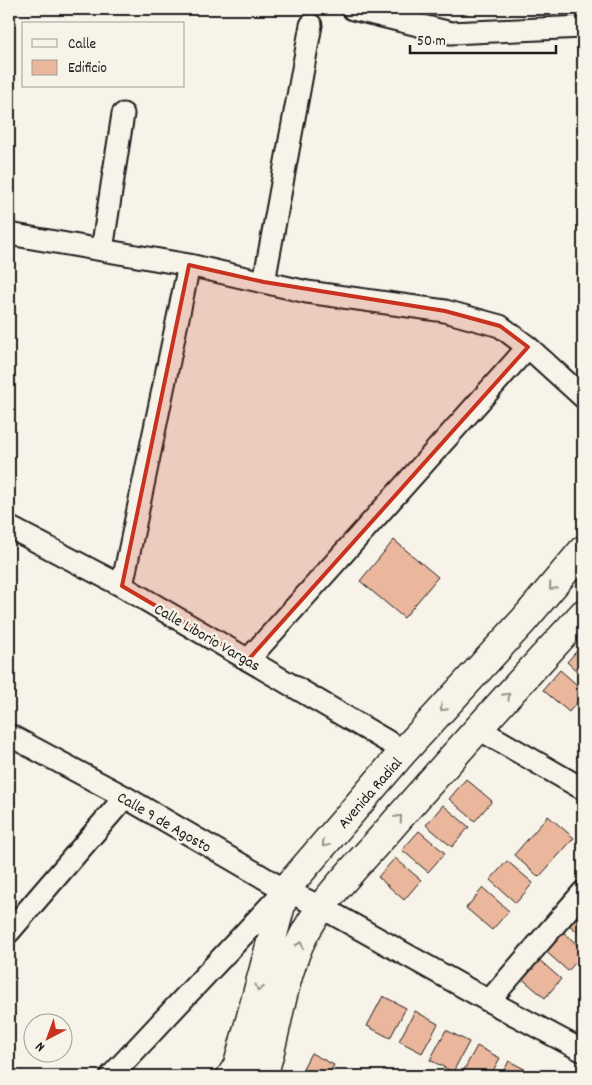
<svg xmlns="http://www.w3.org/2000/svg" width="592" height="1085" viewBox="0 0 592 1085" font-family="Dekko,sans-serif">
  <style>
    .building { fill: #eab69c; stroke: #1c1c1c }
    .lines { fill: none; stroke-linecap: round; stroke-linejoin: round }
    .street-casing { stroke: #1c1c1c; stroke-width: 25 }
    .secondary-casing { stroke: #1c1c1c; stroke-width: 31 }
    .street { stroke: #f7f3e8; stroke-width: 21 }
    .secondary { stroke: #f7f3e8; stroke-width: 28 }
    .oneway { stroke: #94928c }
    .marked { fill: #c8321e; fill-opacity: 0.2; stroke: #c8321e; stroke-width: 4; stroke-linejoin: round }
    .labels { text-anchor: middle; stroke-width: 5; stroke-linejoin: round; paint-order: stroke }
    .street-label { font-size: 16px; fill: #1c1c1c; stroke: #f7f3e8 }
  </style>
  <rect width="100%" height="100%" fill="#f7f3e8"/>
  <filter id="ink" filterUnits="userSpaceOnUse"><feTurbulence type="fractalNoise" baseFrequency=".02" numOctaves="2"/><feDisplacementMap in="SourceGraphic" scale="10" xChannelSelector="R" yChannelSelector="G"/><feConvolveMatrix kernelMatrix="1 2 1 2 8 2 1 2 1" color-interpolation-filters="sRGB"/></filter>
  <g filter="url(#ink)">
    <path class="building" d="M394 540 438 577 404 618 360 581Z
      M583 644V677L567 662Z
      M560 670 583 690V695L569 712 543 690Z
      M466 779 492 801 475 821 449 799Z
      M443 805 469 827 452 847 426 825Z
      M548 816 574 838 539 877 514 855Z
      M419 831 445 853 428 872 402 850Z
      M395 858 421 880 404 900 378 877Z
      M507 861 533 883 516 903 490 880Z
      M483 888 509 911 492 930 466 908Z
      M583 904V937L567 923Z
      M560 929 583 950V954L568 971 543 949Z
      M536 957 561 979 545 998 519 976Z
      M383 996 406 1008 390 1038 367 1026Z
      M415 1011 438 1024 422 1053 399 1041Z
      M446 1030 469 1042 453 1072 430 1060Z
      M477 1046 500 1058 490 1076H463L461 1075Z
      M311 1053 334 1065 328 1076H299Z
      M509 1061 532 1073 530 1076H501Z"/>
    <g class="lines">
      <defs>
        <path id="street" d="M353 9 451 33 583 27
          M9 234 189 265 307 292 445 311 500 326 528 347 583 397
          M102 250 123 114
          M264 282 311 25
          M9 527 122 586 404 751
          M122 586 189 265
          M248 660 528 347
          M477 728 583 789
          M9 735 125 797 285 890 321 907 489 1001 583 1051
          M9 932 125 797
          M489 1001 583 892
          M111 1076 285 890"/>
        <path id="secondary" d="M231 1076 238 1065 285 890 404 751 524 620 583 550
          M263 1076C277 1033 281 987 299 945 317 904 356 867 385 834 450 759 516 686 583 614"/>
      </defs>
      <use href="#street" class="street-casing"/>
      <use href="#secondary" class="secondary-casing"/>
      <use href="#street" class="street"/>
      <use href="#secondary" class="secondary"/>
    </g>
    <defs><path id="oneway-chevron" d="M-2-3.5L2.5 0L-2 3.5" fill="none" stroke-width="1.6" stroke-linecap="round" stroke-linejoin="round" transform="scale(1.25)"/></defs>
    <g class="oneway">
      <use href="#oneway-chevron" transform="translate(552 587) rotate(130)"/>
      <use href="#oneway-chevron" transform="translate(507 696) rotate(-47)"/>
      <use href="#oneway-chevron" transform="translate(443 708) rotate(133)"/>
      <use href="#oneway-chevron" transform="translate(399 818) rotate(-49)"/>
      <use href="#oneway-chevron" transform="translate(325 844) rotate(131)"/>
      <use href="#oneway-chevron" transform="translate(300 945) rotate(-66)"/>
      <use href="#oneway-chevron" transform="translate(259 988) rotate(105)"/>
    </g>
  </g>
  <path class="marked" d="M189 265 264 282 445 311 500 326 528 347 248 660 122 586Z"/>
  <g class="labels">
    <g class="street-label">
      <text transform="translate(208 636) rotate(30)" y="6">Calle Liborio Vargas</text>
      <text transform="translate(369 792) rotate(-49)" y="6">Avenida Radial</text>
      <text transform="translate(165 821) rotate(30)" y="6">Calle 9 de Agosto</text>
    </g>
  </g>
  <rect width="592" height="1085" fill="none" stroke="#f7f3e8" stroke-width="30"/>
  <rect x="15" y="15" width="562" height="1055" fill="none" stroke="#1c1c1c" stroke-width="2" filter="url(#ink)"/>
  <rect x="22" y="22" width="162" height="65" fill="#f7f3e8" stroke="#9f9d96"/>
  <rect x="32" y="39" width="25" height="8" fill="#f7f3e8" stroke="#9f9d96"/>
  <text x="68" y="48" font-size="15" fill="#1c1c1c">Calle</text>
  <rect x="32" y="60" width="25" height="15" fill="#eab69c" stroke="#9f9d96"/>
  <text x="68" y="72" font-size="15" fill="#1c1c1c">Edificio</text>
  <g transform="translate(48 1038) rotate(221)"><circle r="24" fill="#f7f3e8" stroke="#9f9d96"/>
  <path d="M0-4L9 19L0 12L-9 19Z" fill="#c8321e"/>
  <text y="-8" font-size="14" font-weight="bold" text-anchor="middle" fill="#1c1c1c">N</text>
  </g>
  <path d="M410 45v8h146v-8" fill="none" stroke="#1c1c1c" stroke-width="2.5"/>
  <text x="417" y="45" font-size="15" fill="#1c1c1c" stroke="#f7f3e8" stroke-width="4" paint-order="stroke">50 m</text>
</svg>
